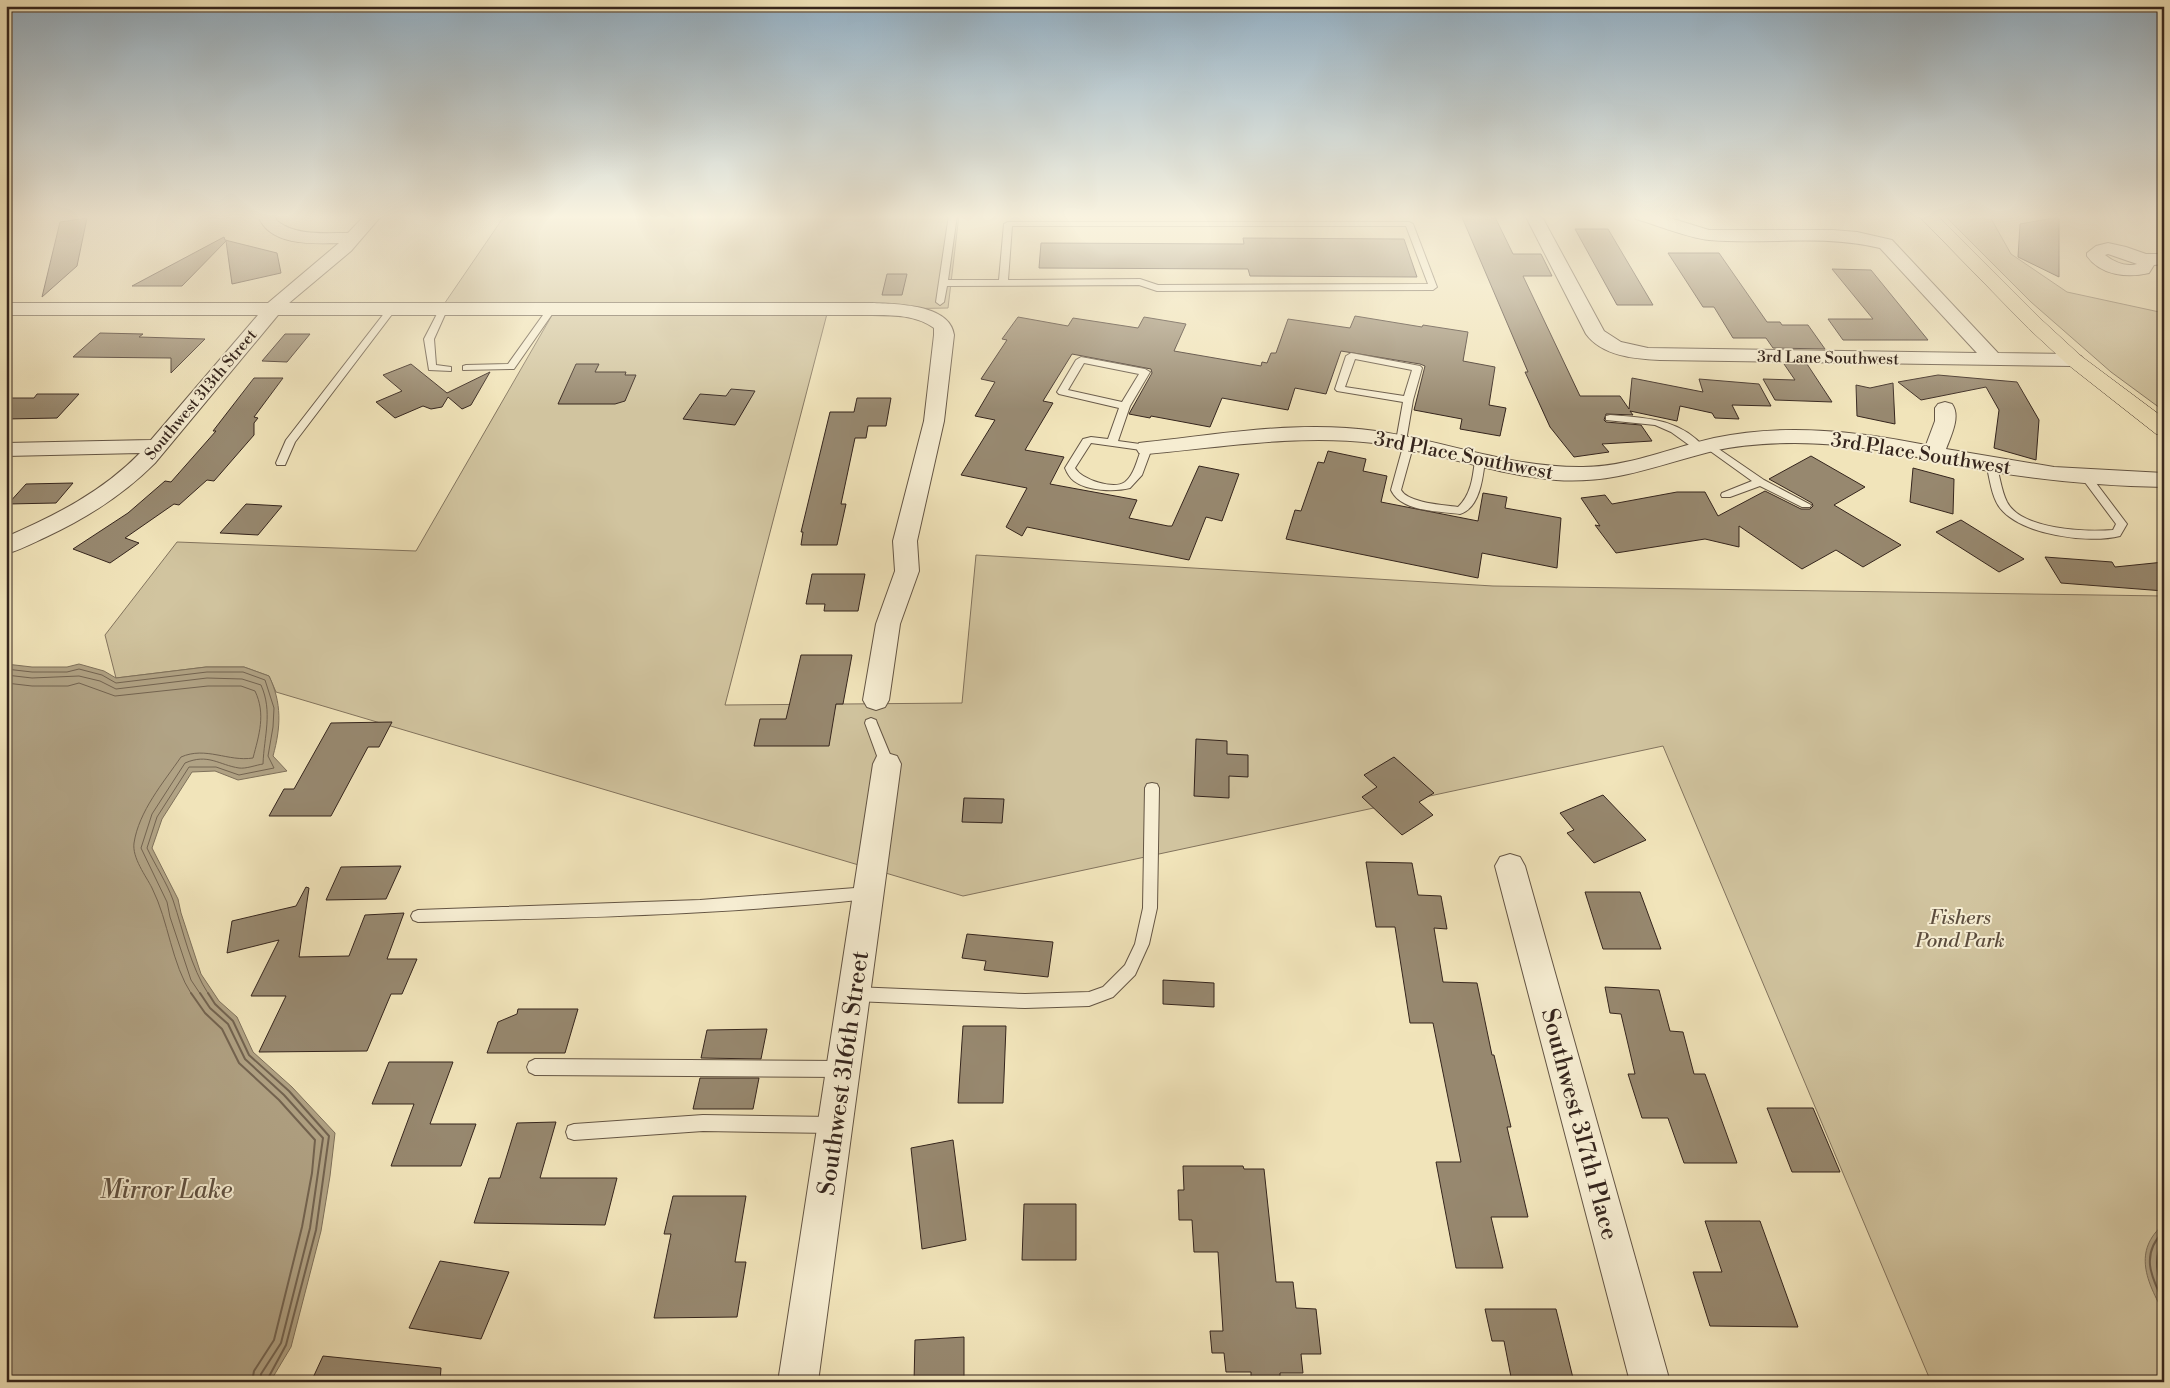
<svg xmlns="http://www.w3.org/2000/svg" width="2170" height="1388" viewBox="0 0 2170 1388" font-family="'Libre Bodoni',serif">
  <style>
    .green { fill: #d1c49f; stroke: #83745e }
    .water { fill: #b1a385; stroke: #7f715b }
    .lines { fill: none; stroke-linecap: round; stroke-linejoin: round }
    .shore-far1 { stroke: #736451; stroke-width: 1 }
    .shore { stroke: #736451; stroke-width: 2 }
    .building { fill: #97886f; stroke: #35251d }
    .service-casing { stroke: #645544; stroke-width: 2 }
    .minor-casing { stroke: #645544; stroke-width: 2 }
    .tertiary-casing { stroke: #645544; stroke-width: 1 }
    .primary-casing { stroke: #35251d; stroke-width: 1 }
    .service { fill: #f6edd2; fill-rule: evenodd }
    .minor { fill: #f6edd2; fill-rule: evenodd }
    .tertiary { fill: #f6edd2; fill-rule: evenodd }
    .primary { fill: #f1e4ba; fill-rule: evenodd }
    .labels { text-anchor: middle; stroke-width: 4; stroke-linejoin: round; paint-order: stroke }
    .far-street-label { font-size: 16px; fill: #35251d; stroke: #f6edd2 }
    .street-label { font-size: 20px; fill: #35251d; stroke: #f6edd2 }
    .park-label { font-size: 20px; font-style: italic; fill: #5c4d3e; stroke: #f6edd2 }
    .near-street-label { font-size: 24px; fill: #35251d; stroke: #f6edd2 }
    .near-water-label { font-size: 25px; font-style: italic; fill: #605141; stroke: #f6edd2 }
  </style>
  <rect width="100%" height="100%" fill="#f1e4ba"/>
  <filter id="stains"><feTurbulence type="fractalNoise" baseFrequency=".004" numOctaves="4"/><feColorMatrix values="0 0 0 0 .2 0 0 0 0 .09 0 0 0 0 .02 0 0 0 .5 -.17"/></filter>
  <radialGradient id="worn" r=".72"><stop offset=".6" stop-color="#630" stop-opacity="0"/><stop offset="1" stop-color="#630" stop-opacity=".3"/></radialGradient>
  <path class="green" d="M505 215H959L948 308 828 310 725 705 962 703 976 555 1493 586 2164 596V1382H1931L1663 746 963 896 276 692 269 676 244 667H206L116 678 105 635 177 542 416 551 555 310H440Z
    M1944 215H1989L2011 254 2067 292 2164 313V411L2111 372 2031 302Z"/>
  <path class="water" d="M6 664 32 667H67L79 664 104 671 116 678 206 667H244L269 676C282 703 281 727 273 756L287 771 238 780 215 771 192 772 162 819 152 848 178 899 181 913 201 974 219 1001 237 1017 253 1052 292 1087 335 1133 330 1176 321 1231 291 1347 270 1382H6Z
    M2164 1224V1313C2147 1282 2132 1251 2164 1224Z"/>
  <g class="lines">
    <path class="shore-far1" d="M6 669 32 672H67L79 669 102 675 116 683 207 672H243L265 680 274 708 273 727 268 756 274 768 239 775 216 767H189L157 817 147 848C155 865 167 883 173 900 184 933 190 966 209 995
      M6 675 32 678 79 676 100 681 116 689 207 678 242 679 261 685C273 712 264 736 263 764 256 765 246 769 239 768 219 765 208 753 185 763L152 814 141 848 167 902 170 917 191 980 201 995
      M6 683 32 686H68L79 683 115 696 208 686H241L255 691C266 714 259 735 253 758 228 762 206 746 181 757 163 783 139 811 134 843 132 858 146 876 152 888 169 922 171 963 192 995"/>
    <path class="shore" d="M191 993 205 1013 222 1029 239 1063 279 1100 315 1140 312 1173 302 1227 274 1340 254 1371 252 1382
      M200 993 210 1008 228 1024 245 1059 284 1095 323 1138 310 1228 281 1343 261 1374 260 1382
      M208 993 215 1004 233 1021 249 1055 289 1091 329 1136 316 1230 286 1345 266 1382
      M2164 1231C2140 1254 2151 1277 2164 1303
      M2164 1240C2153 1256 2156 1273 2164 1290"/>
  </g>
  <path class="building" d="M1461 215H1494L1513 254H1541L1552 276H1523L1580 396H1620L1629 409 1632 378 1703 392 1699 379 1759 384 1771 406 1732 405 1739 419 1715 418 1712 413 1680 406 1677 421 1630 411 1633 415 1606 414 1604 420 1606 422 1641 425 1652 441 1602 444 1609 452 1574 457 1550 427 1525 372H1528Z
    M2059 217V277L2018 257 2020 224Z
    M87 218 77 266 42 297 60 222Z
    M1575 229H1608L1653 305H1617Z
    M224 237 225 240 277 253 281 273 232 284 226 241 182 286H132Z
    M1243 238 1404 239 1417 277 1250 276 1248 269 1039 268 1041 243 1244 244Z
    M1668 253H1719L1767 322H1780L1782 325H1808L1825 349 1773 348 1766 338H1733L1714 307H1703Z
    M1832 269 1871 270 1928 340H1843L1828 319H1873Z
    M887 274H907L902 295H882Z
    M1355 316 1422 327 1423 325 1468 332 1463 361 1495 367 1489 405 1506 408 1500 436 1460 429 1462 419 1414 410 1425 366 1420 364 1341 351 1326 394 1295 388 1288 410 1222 398 1210 427 1151 416 1150 418 1129 414 1152 373 1151 369 1072 354 1043 401 1053 403 1025 450 1064 457 1050 484 1137 500 1129 518 1168 526H1172L1199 466 1239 474 1222 521 1206 517 1189 560 1027 527 1022 536 1006 527 1027 488 961 475 995 420 975 416 995 382 981 379 1007 340 1002 339 1018 317 1068 326 1073 318 1138 328 1144 317 1186 324 1174 351 1261 366 1262 362 1267 363 1271 353H1276L1288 319 1350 328Z
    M100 333 143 334 139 337 205 339 171 373V358L73 357Z
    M285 334H310L287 362 262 361Z
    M411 364 447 393 490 372 471 405 462 409 448 397 442 407 431 409 423 406 395 418 376 402 402 391 383 375Z
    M576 364H599L595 372H626L625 375H636L625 401 615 404H558Z
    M1784 364H1807L1832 402 1775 400 1763 379 1795 380Z
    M1938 375 2017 382 2039 420 2036 460 1994 448 1999 410 1986 387 1921 400 1898 382Z
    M254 378H283L254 417 258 418 254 423V435L214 481 207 480 179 505 174 504 125 538 139 543 110 563 73 549 128 513 165 481 171 482 216 431H213Z
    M1893 383 1895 424 1857 416 1856 385 1870 388Z
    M731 389 755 391 735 425 683 419 700 394 726 396Z
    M37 394H79L57 418 6 419V398H34Z
    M857 398H891L886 426H868L866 438H855L841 504H846L837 545H801L803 532H801L830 412H854Z
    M1328 451 1366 459 1363 471 1387 476 1381 502 1478 521 1483 493 1507 497 1505 508 1561 518 1557 568 1482 553 1478 578 1286 539 1295 510 1301 511 1318 462 1324 463Z
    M1811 456 1865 487 1834 505 1901 545 1863 567 1836 550 1802 569 1739 526V547L1705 539 1616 553 1595 525 1600 526 1581 498 1605 495 1612 504 1677 492H1705L1718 516 1765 491 1801 509H1810L1813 506 1812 503 1769 479Z
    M1913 468 1954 479 1953 514 1910 502Z
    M73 483 56 503 8 504 26 484Z
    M246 504 282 506 258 535 220 533Z
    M1961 520 2024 559 1999 572 1936 532Z
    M2045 557 2112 562 2115 567 2164 562V591L2061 583Z
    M812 574H865L858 611H824L825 604H806Z
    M801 655H852L843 704H836L829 746H754L760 719H786Z
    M392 722 379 747H368L331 816H269L284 789H294L331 723Z
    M1196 739 1227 741V754L1248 755V777L1229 776V798L1194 796Z
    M1394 757 1434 793 1419 802 1433 815 1402 835 1362 797 1377 787 1364 775Z
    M1603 795 1646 840 1594 863 1567 833 1574 830 1560 813Z
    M964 798 1004 799 1002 823 962 822Z
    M1366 862 1412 863 1418 895 1441 896 1447 929 1434 928 1443 982 1477 983 1492 1055H1494L1511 1127H1507L1528 1217H1491L1503 1268H1456L1436 1162H1461L1433 1023H1410L1395 927H1376Z
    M401 866 386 899 326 900 341 867Z
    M306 887 309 888 299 957 349 956 365 915 404 913 387 959H417L402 994H391L367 1051 259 1052 286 996H251L279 940 227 953 232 921 296 906Z
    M1585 892H1640L1661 949H1603Z
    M967 934 1053 942 1048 977 984 970 986 961 962 958Z
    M1163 980 1214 983V1007L1163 1004Z
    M1605 987 1659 990 1670 1031 1683 1032 1694 1074H1705L1737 1163H1684L1668 1118H1642L1628 1074H1635L1621 1014 1610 1013Z
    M518 1009H578L565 1053H487L498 1022 517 1014Z
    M963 1026H1006L1003 1103H958Z
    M767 1029 761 1059 701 1058 707 1030Z
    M389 1062H453L430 1124H476L461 1166H391L414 1104H372Z
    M700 1078H759L753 1109H693Z
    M1767 1108H1813L1840 1172H1792Z
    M556 1122 540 1178H617L605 1225 474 1223 489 1178H500L517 1123Z
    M953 1140 966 1240 922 1249 911 1148Z
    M1183 1166H1243L1244 1169H1264L1276 1282H1293L1296 1308 1316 1309 1321 1354H1301L1303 1373H1280V1377H1251V1372H1226L1224 1353H1212L1210 1331H1223L1218 1252H1194L1192 1220H1179L1178 1190H1184Z
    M673 1196H746L735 1262H746L737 1317 654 1318 671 1234H664Z
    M1024 1204H1076V1260H1022Z
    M1705 1221H1760L1798 1327 1710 1326 1693 1272H1722Z
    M440 1261 509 1272 481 1339 409 1328Z
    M1485 1309H1556L1574 1382H1512L1504 1341H1492Z
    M964 1337V1382H914L915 1340Z
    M323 1356 441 1368 440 1382H311Z"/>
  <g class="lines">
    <defs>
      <path id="service" d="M949 215H957L948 280H999L1004 224 1008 222H1409L1413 224 1437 287 1433 290 1157 291 1139 285 947 286 944 302 940 305 936 302ZM1012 226H1406L1428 284 1158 285 1140 279 1008 280Z
        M392 306 396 309 295 442 285 465H277L276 463 286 440 389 307Z
        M443 307 447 310 434 339 436 365 451 367V371L429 370 424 339 439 310Z
        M551 307 555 310 514 369 463 370V366L466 365 508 364 548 308Z
        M1351 353 1420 366 1422 368 1413 400 1406 441H1413L1414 443 1401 490C1408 503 1444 505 1458 507 1471 495 1473 477 1475 460L1476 458H1484L1485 460C1483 477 1480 508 1460 514 1439 511 1401 512 1391 490L1404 443H1397L1396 441 1403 402 1337 391 1335 389 1346 356ZM1355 359 1412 370 1404 396 1345 387Z
        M1081 357 1145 369 1150 372 1130 406 1118 441 1147 445 1152 448 1142 475 1130 488C1115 492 1087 491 1074 481 1070 478 1067 473 1065 468L1083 439 1091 437 1108 439 1119 408 1059 394 1057 392 1076 360ZM1084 363 1139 374 1122 402 1068 390ZM1091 443 1141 450C1137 460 1134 475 1125 482 1114 490 1082 480 1075 468Z
        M1610 415C1646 418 1679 418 1705 448L1700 451 1696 450 1671 432 1655 425 1606 420V416Z
        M1710 443 1764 480 1811 505 1810 507H1802L1760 486 1730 497H1722L1721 495 1722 493 1752 481 1706 448V444Z
        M1991 461 1996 464C2000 476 2001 490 2007 502 2022 530 2085 532 2113 530L2116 524 2081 477 2086 474 2090 475 2127 524 2120 536C2089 544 2021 535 2000 508 1991 496 1990 478 1986 464Z
        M871 718 876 720 877 723 894 764 892 768H882L880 764 865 723 866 720Z
        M1152 783 1157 784 1159 788 1157 908 1149 944 1135 975 1113 997 1089 1006 1025 1008 854 1001 849 999 846 994 849 989 854 987 1025 994 1089 992 1103 987 1125 965 1135 944 1143 908 1145 788 1147 784Z
        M868 887 873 889 875 893 873 897 868 899C718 915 568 918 418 922L413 920 411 916 413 912 418 910 700 900Z
        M535 1059 843 1061 849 1064 851 1069 849 1074 843 1077 535 1075 529 1072 527 1067 529 1062Z
        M703 1115 833 1117 839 1119 841 1125 839 1131 833 1133 703 1131 574 1140 568 1138 566 1132 568 1126 574 1124Z"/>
      <path id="minor" d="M258 215H274L277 221C296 236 325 233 348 233L365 215H382L351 251 289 303H872C896 304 950 304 954 335L944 421 917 541 919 571 900 624 889 700 885 707 876 710 867 707 863 700 876 624 895 571 893 541 924 421 934 335V328C916 315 893 315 872 315H278L155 463C123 495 87 518 46 537 33 543 20 550 6 554V537C56 515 102 492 140 453L6 456V443L151 440 258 315H6V303H268L339 243C312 244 268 246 258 215Z
        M1525 215H1541L1604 331 1621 342 1648 348 1977 353 1880 248C1823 234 1766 245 1709 240 1688 238 1657 225 1636 219L1634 215H1660L1709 230H1833L1857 232 1892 240 1998 353 2074 354 2081 356 2084 360 2081 364 2074 366 1660 360C1635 359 1602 356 1586 334Z
        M2108 243 2126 247 2146 254H2164V264L2154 265 2149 273C2128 278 2101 276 2087 256V253L2096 246ZM2108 254 2137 264C2126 267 2114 262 2105 255Z
        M1945 402 1952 404C1961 416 1951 436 1946 449L2054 467 2164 473V487C2105 486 2047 481 1989 471 1924 459 1861 443 1795 443 1767 443 1739 445 1713 451 1657 465 1616 484 1556 480 1494 475 1435 451 1374 443 1298 434 1222 447 1147 454L1139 453 1136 448 1139 443 1147 442C1223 434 1300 420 1376 431 1445 441 1512 468 1583 467 1628 467 1670 448 1714 438 1784 423 1857 431 1926 445L1935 421V408L1938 404Z
        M887 753 897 756 901 764 818 1382H778L873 764 877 756Z
        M1510 854 1520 857 1525 866 1670 1382H1630L1495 866 1500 857Z"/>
      <path id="tertiary" d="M6 215H17L12 221 6 222Z"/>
      <path id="primary" d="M1918 215H1937L2043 321 2081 356 2164 418V436L2156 434 2067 364 2029 329Z"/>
    </defs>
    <use href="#service" class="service-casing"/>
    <use href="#minor" class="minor-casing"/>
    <use href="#tertiary" class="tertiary-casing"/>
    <use href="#primary" class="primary-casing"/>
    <use href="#service" class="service"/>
    <use href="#minor" class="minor"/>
    <use href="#tertiary" class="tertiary"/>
    <use href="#primary" class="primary"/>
  </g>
  <linearGradient id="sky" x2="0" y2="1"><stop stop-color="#92adc0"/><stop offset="0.53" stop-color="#f9f3e0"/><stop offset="1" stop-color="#f9f3e0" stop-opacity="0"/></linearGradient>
  <rect width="2170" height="409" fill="url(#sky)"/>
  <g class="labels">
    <g class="far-street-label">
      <text transform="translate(1828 357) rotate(1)" y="6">3rd Lane Southwest</text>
      <text transform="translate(200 394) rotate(-50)" y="6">Southwest 313th Street</text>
    </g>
    <g class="street-label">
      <text transform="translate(1921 453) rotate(9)" y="7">3rd Place Southwest</text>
      <text transform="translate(1464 455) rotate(11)" y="7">3rd Place Southwest</text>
    </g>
    <g class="park-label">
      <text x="1960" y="924">Fishers<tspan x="1960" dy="23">Pond Park</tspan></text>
    </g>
    <g class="near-street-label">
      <text transform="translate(843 1073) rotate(-82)" y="8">Southwest 316th Street</text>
      <text transform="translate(1580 1124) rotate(75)" y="8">Southwest 317th Place</text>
    </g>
    <g class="near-water-label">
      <text x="166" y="1198">Mirror Lake</text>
    </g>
  </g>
  <rect width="2170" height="1388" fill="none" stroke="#f1e4ba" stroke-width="25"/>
  <rect x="8" y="8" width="2155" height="1373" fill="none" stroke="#35251d" stroke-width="2.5"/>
  <rect x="12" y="12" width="2145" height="1363" fill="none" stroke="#35251d"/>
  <rect width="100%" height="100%" filter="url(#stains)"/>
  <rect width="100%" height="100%" fill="url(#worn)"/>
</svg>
